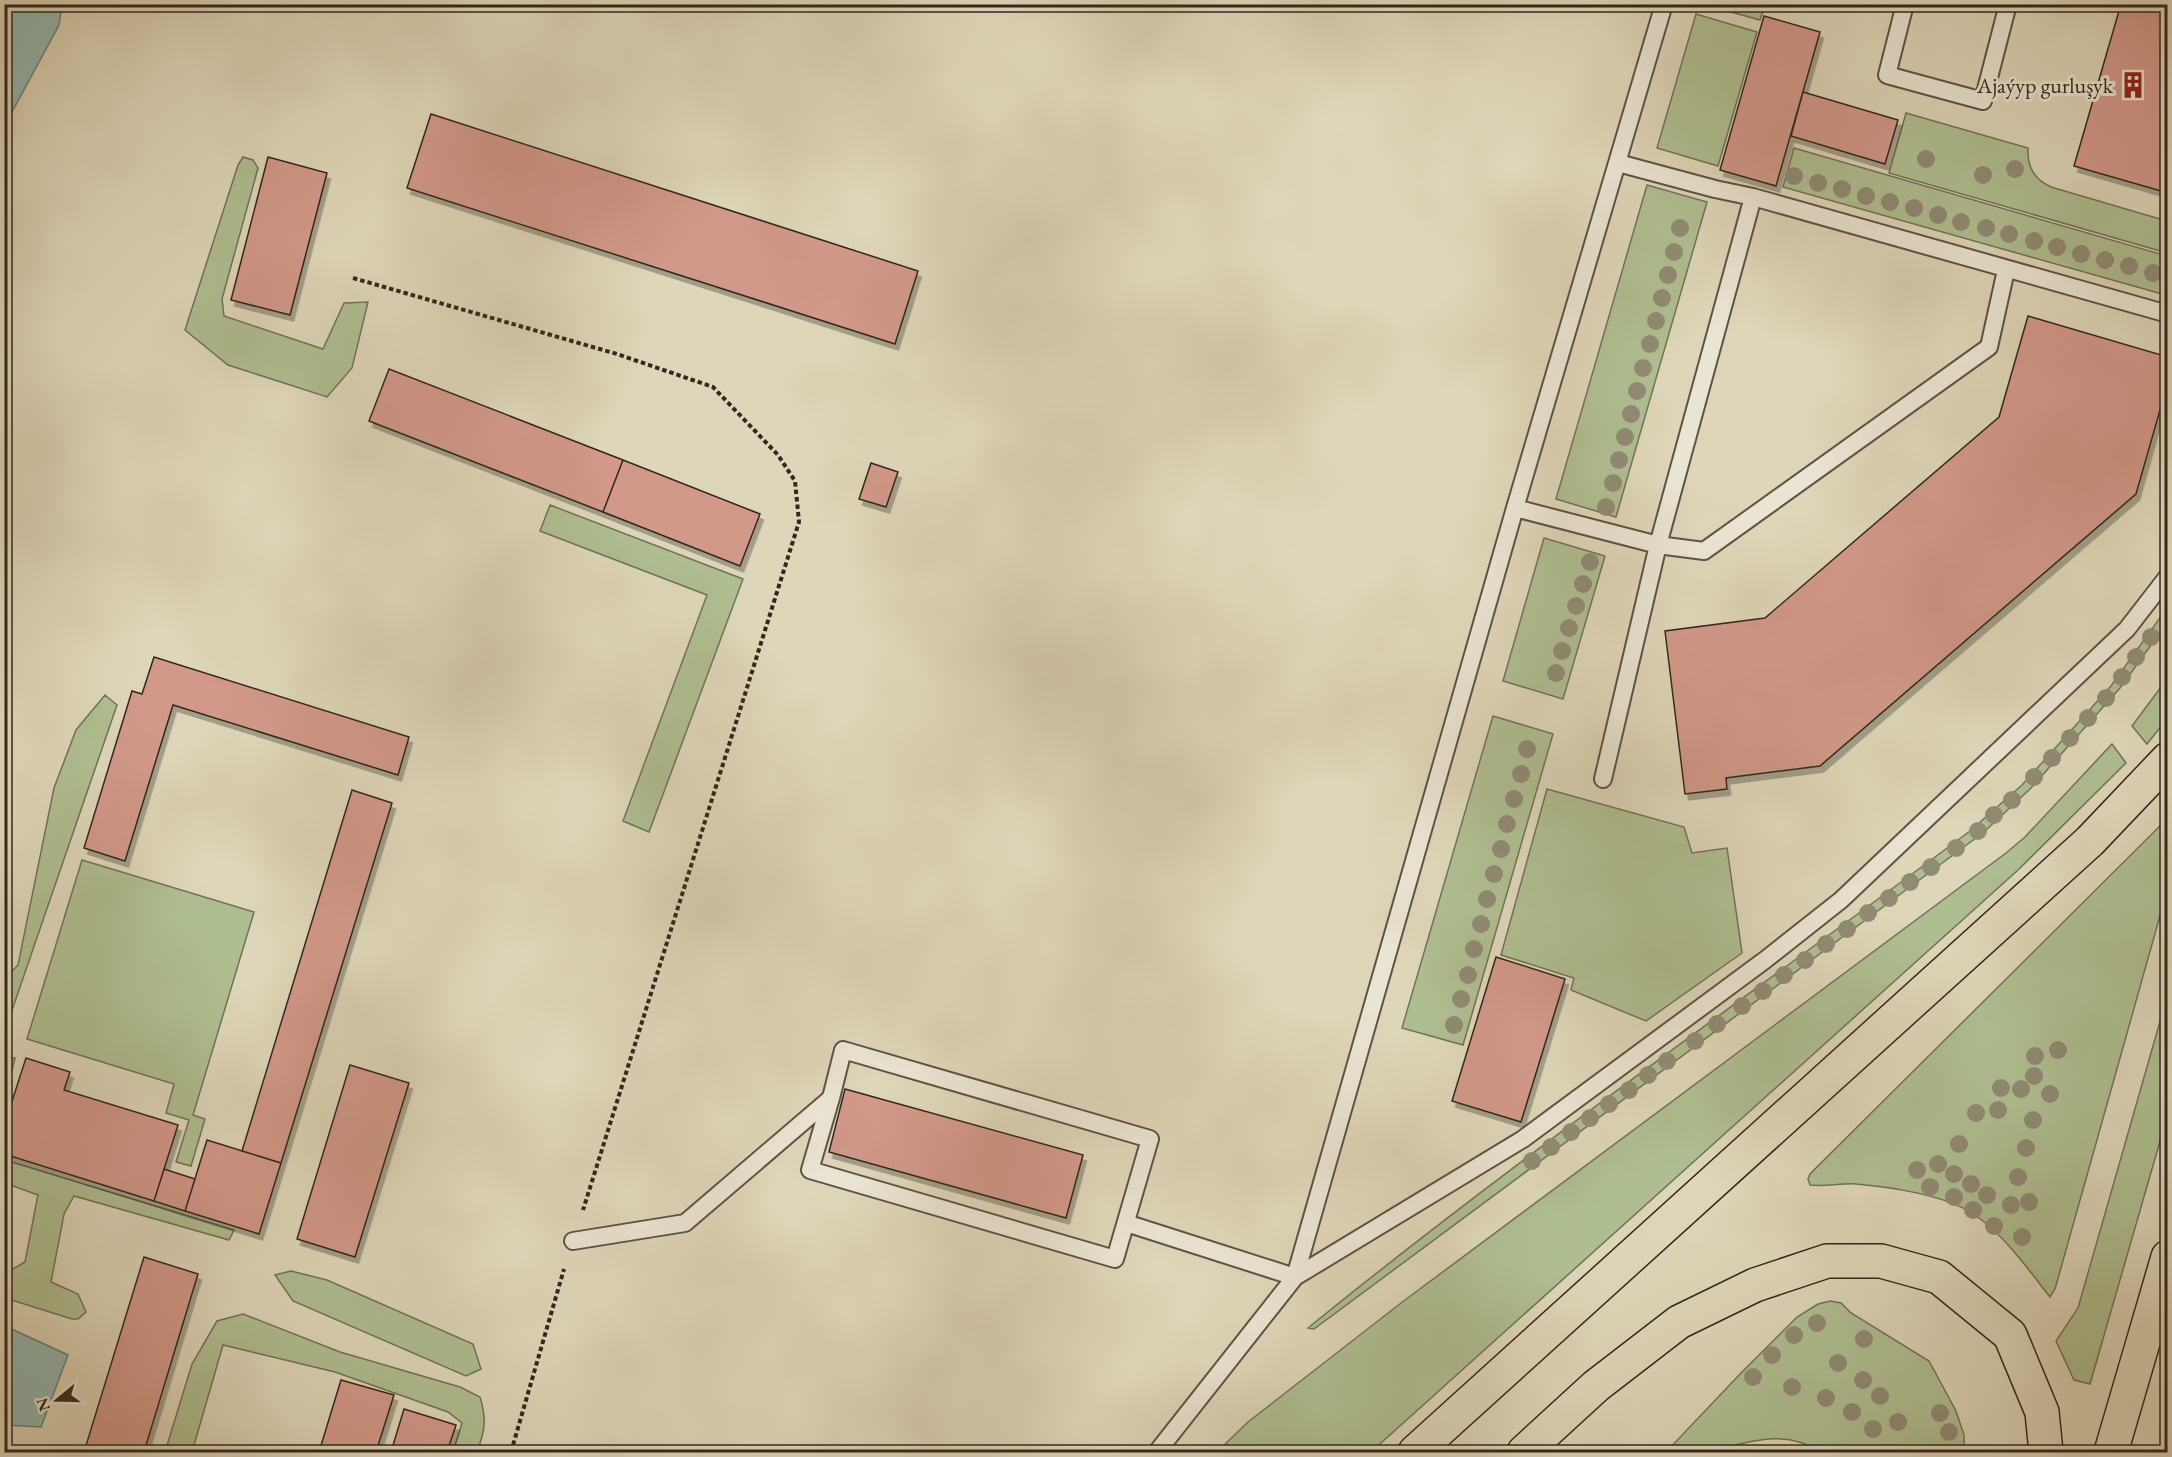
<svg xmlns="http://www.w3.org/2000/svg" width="2172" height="1457" viewBox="0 0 2172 1457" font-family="'EB Garamond',serif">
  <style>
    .green { fill: #afbe91; stroke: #707358; stroke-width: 1.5 }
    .water { fill: #93b9b1; stroke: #6c7f76; stroke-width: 1.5 }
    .building { fill: #d2988a; stroke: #31281e; stroke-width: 1.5; filter: url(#shadow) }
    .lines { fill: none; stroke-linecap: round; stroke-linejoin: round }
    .service-casing { stroke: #5c5445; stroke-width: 20 }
    .trunk-casing { stroke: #31281e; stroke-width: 36 }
    .path { stroke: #31281e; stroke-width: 4; stroke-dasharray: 4.5 3; stroke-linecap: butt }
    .service { stroke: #eae4d2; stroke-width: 16 }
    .trunk { stroke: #ded6b9; stroke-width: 33 }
    .tree { fill: #908b74 }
    .labels { text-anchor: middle; stroke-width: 6; stroke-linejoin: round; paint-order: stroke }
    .poi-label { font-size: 22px; fill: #31281e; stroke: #eae4d2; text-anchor: end }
  </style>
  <defs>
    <filter id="shadow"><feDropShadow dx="3.5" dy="6" stdDeviation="0" flood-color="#0004"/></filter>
  </defs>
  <rect width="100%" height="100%" fill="#ded6b9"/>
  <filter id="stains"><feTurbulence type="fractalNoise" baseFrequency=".00333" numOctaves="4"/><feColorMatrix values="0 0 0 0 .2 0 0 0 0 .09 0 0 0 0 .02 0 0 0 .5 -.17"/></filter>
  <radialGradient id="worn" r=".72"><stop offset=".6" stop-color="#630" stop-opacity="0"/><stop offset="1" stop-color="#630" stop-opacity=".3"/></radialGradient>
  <path class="green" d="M1706 5 1765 4V5L1760 20Z
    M1696 14 1757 32 1718 166 1657 148Z
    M1906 113 2028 148C2027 167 2034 179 2051 187L2167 221V253L1889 173Z
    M1794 148 2167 256V274L2162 294 1783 187Z
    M243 157 253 160 258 168 222 299 224 316 323 349 344 303 368 302 352 368 327 397 228 365 185 330 238 165Z
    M1647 185 1707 202 1616 517 1556 499Z
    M550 505 743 579 649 832 623 821 707 595 540 531Z
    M1544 538 1605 556 1563 699 1503 681Z
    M2167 608V623L2120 688 2030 789 1984 832 1314 1329 1308 1328C1522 1154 1749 996 1970 831L2022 785 2111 686Z
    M2167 679V719L2147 744 2132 726Z
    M105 695 117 705 9 1019H5V978L18 965 54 788 76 730Z
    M1493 716 1553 734 1463 1045 1402 1028Z
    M2112 744 2126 763 2018 870 1371 1452H1217L1248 1422 1401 1303 2006 853 2025 837Z
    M1547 789 1684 827 1692 853 1727 848 1742 953 1646 1021 1571 990 1574 978 1501 955Z
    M2167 819V891L2055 1289 2050 1297C2028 1269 2005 1236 1975 1215 1946 1195 1891 1187 1856 1184 1841 1183 1824 1187 1810 1185L1808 1179 1810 1174Z
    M82 860 254 912 193 1115 205 1119 191 1166 176 1162 189 1120 166 1113 174 1084 27 1039Z
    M2167 997V1117L2090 1384 2074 1380 2056 1341 2078 1308Z
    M5 1056 15 1058 5 1098 4 1056Z
    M5 1160 234 1230 229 1240 74 1196 64 1214 51 1282 78 1294 86 1312 78 1319H72L5 1298V1267L13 1269 25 1262 38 1195 5 1183Z
    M291 1271 327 1280 473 1344 481 1369 466 1376 293 1301 275 1275Z
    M1830 1301 1841 1303 1851 1313 1929 1361 1956 1411 1964 1435V1452H1820C1785 1428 1746 1442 1708 1452 1696 1455 1679 1453 1666 1452L1741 1373 1797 1317 1818 1304Z
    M243 1314 340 1352 460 1387 480 1397C487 1420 485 1430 477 1452H453L462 1423 448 1412 335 1372 223 1345 192 1452H165L192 1364 217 1321Z"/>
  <path class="water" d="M5 4 62 5 59 25 5 125Z
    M5 1326 68 1355 41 1427 5 1425Z"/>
  <path class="building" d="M2121 4H2168V193L2074 166Z
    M1764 16 1820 32 1776 186 1720 170Z
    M1803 92 1898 120 1885 164 1791 136Z
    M431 114 918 271 895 344 407 188Z
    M268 157 327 173 290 315 231 300Z
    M2028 316 2168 357V404L2162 403 2136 494 1820 766 1726 778 1727 789 1685 794 1665 631 1765 618 1999 417Z
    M389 369 623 460 603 512 369 421Z
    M623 460 760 514 740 566 603 512Z
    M871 463 898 472 886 507 859 499Z
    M154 657 409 737 398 775 173 705 125 861 84 848 132 691 142 694Z
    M352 790 392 803 281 1163 242 1151Z
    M1496 957 1565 979 1521 1122 1452 1101Z
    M26 1058 70 1072 64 1090 178 1125 154 1201 4 1154V1126Z
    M350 1065 409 1083 355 1257 297 1239Z
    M845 1089 1083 1155 1066 1218 829 1152Z
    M207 1140 281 1163 259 1234 185 1211Z
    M164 1169 195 1179 185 1211 154 1201Z
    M144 1257 198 1274 144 1452H84Z
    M341 1380 394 1395 376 1452H319Z
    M404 1409 456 1425 447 1452H391Z"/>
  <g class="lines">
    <defs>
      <path id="service" d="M1905 4 1887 75 1983 101 2008 4
        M1618 163 1715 189 1753 197 2168 314
        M1515 508 1658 545 1704 551 1989 347 2006 270
        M1603 779 1658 545 1753 197
        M1126 1223 1295 1277 1523 1139 1765 960 1841 900 2127 629 2168 576
        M573 1241 685 1223 831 1098 843 1050 1150 1139 1115 1259 810 1170 831 1098
        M1157 1452 1295 1277 1515 508 1664 4"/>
      <path id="trunk" d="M1415 1452 2090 841 2168 759
        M1524 1452 1596 1386 1679 1322 1755 1285 1827 1261H1881L1939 1277 2010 1335 2042 1412 2046 1452
        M2111 1452 2168 1257"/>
    </defs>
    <use href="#service" class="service-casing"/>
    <use href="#trunk" class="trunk-casing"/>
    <path class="path" d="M353 278 617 354 713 387 778 455 795 481 799 522 583 1210
      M511 1452 564 1269"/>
    <use href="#service" class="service"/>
    <use href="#trunk" class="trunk"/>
  </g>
  <g class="tree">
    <circle cx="1926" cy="159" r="9"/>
    <circle cx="2015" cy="169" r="9"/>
    <circle cx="1983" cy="175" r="9"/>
    <circle cx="1794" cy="176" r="9"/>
    <circle cx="1818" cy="183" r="9"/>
    <circle cx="1842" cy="189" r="9"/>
    <circle cx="1866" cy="196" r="9"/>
    <circle cx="1890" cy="202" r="9"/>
    <circle cx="1914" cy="208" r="9"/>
    <circle cx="1938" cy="215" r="9"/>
    <circle cx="1961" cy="222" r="9"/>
    <circle cx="1680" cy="228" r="9"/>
    <circle cx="1986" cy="228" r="9"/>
    <circle cx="2009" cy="234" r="9"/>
    <circle cx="2034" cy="241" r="9"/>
    <circle cx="2057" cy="247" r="9"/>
    <circle cx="1674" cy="252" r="9"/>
    <circle cx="2081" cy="254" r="9"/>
    <circle cx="2105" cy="260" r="9"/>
    <circle cx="2129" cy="266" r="9"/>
    <circle cx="2153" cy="273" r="9"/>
    <circle cx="1668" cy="275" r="9"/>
    <circle cx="1662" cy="298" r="9"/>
    <circle cx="1656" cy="321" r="9"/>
    <circle cx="1650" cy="344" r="9"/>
    <circle cx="1643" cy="368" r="9"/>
    <circle cx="1637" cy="391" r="9"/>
    <circle cx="1631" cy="414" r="9"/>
    <circle cx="1625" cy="437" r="9"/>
    <circle cx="1619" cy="460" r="9"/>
    <circle cx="1613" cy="483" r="9"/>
    <circle cx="1606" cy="507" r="9"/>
    <circle cx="1590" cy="562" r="9"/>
    <circle cx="1583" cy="584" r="9"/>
    <circle cx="1576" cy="606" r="9"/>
    <circle cx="1569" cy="628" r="9"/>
    <circle cx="2151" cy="637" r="9"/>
    <circle cx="1562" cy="651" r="9"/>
    <circle cx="2136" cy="657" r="9"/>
    <circle cx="1556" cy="673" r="9"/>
    <circle cx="2122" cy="677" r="9"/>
    <circle cx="2106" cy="698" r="9"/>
    <circle cx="2088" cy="718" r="9"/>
    <circle cx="2070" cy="738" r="9"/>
    <circle cx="1527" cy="749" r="9"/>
    <circle cx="2052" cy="758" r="9"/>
    <circle cx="1521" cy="774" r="9"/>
    <circle cx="2034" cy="777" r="9"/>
    <circle cx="1514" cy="799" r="9"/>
    <circle cx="2012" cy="800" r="9"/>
    <circle cx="1994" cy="815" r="9"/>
    <circle cx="1507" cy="824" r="9"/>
    <circle cx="1978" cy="831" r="9"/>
    <circle cx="1956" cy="848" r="9"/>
    <circle cx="1501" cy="849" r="9"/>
    <circle cx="1931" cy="867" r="9"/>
    <circle cx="1494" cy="874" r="9"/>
    <circle cx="1910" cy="882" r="9"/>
    <circle cx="1889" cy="898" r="9"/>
    <circle cx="1487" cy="899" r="9"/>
    <circle cx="1868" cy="913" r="9"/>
    <circle cx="1481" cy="924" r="9"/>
    <circle cx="1847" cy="929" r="9"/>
    <circle cx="1826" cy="944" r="9"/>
    <circle cx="1474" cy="949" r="9"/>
    <circle cx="1805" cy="960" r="9"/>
    <circle cx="1468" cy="975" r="9"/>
    <circle cx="1784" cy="975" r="9"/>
    <circle cx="1763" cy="991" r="9"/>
    <circle cx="1461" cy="999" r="9"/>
    <circle cx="1742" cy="1006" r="9"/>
    <circle cx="1717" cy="1024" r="9"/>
    <circle cx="1454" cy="1025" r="9"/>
    <circle cx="1695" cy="1041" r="9"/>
    <circle cx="2058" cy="1050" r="9"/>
    <circle cx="2035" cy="1056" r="9"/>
    <circle cx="1667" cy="1061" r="9"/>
    <circle cx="1648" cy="1075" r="9"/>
    <circle cx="2034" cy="1076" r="9"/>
    <circle cx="2001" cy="1088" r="9"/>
    <circle cx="2021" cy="1089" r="9"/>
    <circle cx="1629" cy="1090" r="9"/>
    <circle cx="2050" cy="1094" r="9"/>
    <circle cx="1609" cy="1104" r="9"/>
    <circle cx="1998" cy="1110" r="9"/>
    <circle cx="1976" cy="1113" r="9"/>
    <circle cx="1590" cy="1118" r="9"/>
    <circle cx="2033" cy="1120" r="9"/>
    <circle cx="1571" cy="1132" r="9"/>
    <circle cx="1959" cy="1144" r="9"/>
    <circle cx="1551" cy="1147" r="9"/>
    <circle cx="2026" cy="1148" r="9"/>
    <circle cx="1532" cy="1161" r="9"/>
    <circle cx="1938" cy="1164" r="9"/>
    <circle cx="1917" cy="1170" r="9"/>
    <circle cx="1954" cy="1174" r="9"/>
    <circle cx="2018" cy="1177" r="9"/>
    <circle cx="1971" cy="1184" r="9"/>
    <circle cx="1930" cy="1187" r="9"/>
    <circle cx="1987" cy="1195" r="9"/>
    <circle cx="1954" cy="1197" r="9"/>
    <circle cx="2029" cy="1202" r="9"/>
    <circle cx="2011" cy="1205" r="9"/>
    <circle cx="1973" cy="1210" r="9"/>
    <circle cx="1994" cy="1226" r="9"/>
    <circle cx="2022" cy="1237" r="9"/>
    <circle cx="1817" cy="1323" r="9"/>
    <circle cx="1794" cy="1335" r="9"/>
    <circle cx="1864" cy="1339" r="9"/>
    <circle cx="1772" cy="1355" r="9"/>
    <circle cx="1838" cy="1363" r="9"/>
    <circle cx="1753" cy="1377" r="9"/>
    <circle cx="1863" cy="1380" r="9"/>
    <circle cx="1792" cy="1387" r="9"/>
    <circle cx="1880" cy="1396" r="9"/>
    <circle cx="1826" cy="1398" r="9"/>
    <circle cx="1852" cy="1412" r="9"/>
    <circle cx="1940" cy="1413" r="9"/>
    <circle cx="1898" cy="1422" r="9"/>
    <circle cx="1873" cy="1429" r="9"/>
    <circle cx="1949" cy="1432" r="9"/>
  </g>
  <defs>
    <symbol id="building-bare" viewBox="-9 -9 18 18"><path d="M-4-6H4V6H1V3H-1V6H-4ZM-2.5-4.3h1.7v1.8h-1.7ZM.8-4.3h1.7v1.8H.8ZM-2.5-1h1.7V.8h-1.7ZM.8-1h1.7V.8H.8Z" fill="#8f2418" stroke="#eae4d2" stroke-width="2.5" paint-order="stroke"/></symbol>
  </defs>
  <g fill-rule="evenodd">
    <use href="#building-bare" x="2114" y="66" width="38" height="38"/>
  </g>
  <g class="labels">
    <g class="poi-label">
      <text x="2113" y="93">Ajaýyp gurluşyk</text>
    </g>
  </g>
  <rect width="2172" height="1457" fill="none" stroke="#ded6b9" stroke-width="24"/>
  <rect x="6" y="6" width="2160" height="1445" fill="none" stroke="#31281e" stroke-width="3"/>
  <rect x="12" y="12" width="2148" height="1433" fill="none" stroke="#31281e" stroke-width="1.5"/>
  <g transform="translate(57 1400) rotate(251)" stroke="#eae4d2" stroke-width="4.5" paint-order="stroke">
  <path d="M0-4.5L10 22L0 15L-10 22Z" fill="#31281e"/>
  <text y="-9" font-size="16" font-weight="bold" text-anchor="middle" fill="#31281e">N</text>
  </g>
  <rect width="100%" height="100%" filter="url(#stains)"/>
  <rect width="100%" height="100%" fill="url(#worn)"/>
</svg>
